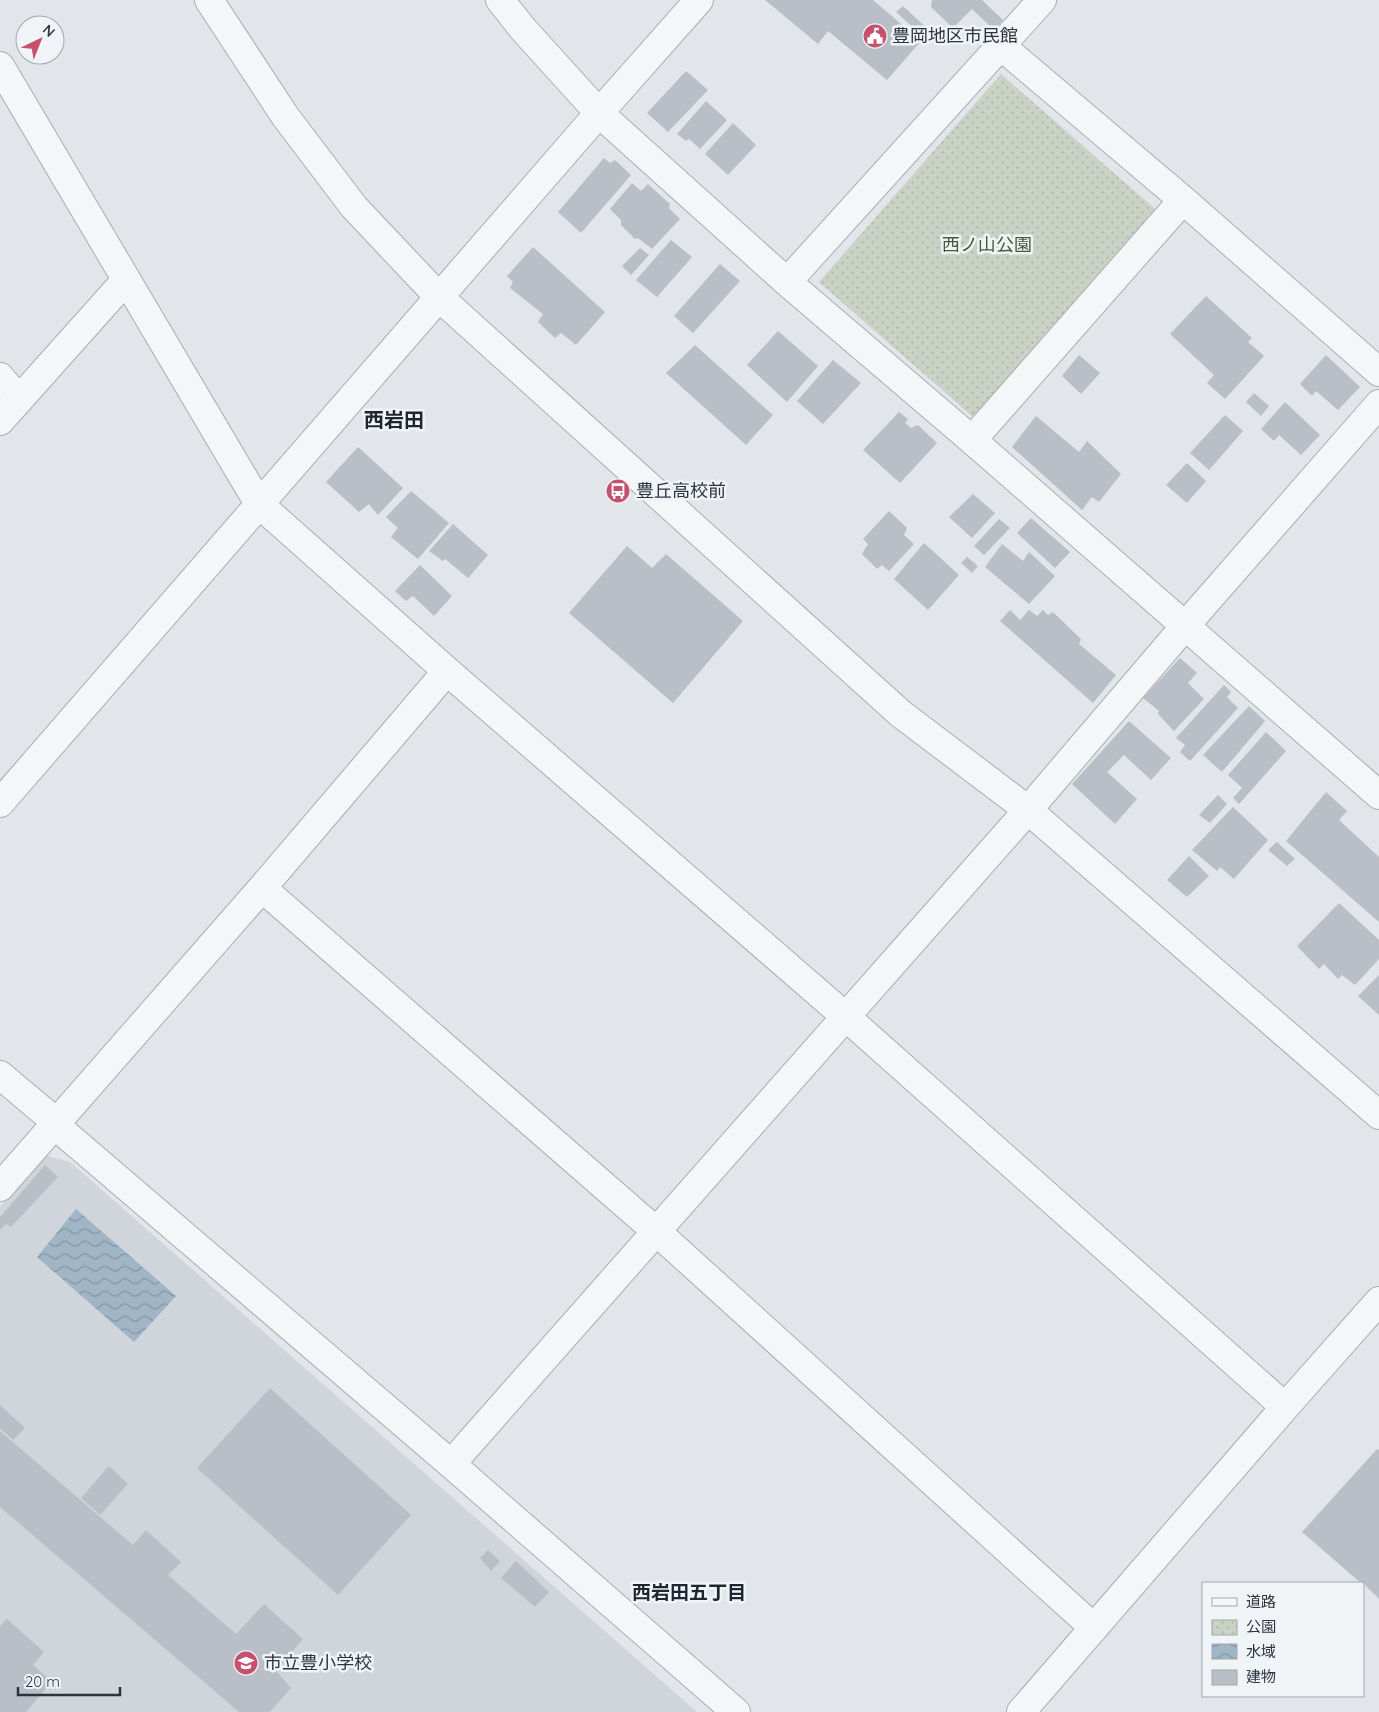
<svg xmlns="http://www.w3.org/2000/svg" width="1379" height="1712" viewBox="0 0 1379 1712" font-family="Quicksand,'Noto Sans JP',sans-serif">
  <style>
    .built { fill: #d0d5db }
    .park { fill: url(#park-dots) }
    .water { fill: url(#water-waves) }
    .building { fill: #b9bfc6 }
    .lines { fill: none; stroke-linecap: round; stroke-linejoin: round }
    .minor-casing { stroke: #a7adb3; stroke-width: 30 }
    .tertiary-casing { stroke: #a7adb3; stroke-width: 30 }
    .minor { stroke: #f4f6f8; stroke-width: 28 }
    .tertiary { stroke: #f4f6f8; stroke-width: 28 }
    .labels { text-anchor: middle; stroke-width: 5; stroke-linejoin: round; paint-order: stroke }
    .poi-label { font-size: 18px; fill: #2b3540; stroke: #f1f4f7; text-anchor: start }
    .park-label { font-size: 18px; fill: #435b39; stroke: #f1f4f7 }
    .neighbourhood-label { font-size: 19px; font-weight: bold; fill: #1d2631; stroke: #f1f4f7 }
    .quarter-label { font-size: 20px; font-weight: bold; fill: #1d2631; stroke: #f1f4f7 }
  </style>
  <defs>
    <pattern id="park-dots" width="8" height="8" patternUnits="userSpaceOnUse" patternTransform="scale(1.25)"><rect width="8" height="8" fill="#c9d2c4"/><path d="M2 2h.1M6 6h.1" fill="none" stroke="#adb5a9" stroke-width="1.8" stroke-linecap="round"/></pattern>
    <pattern id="water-waves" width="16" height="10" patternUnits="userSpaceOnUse" patternTransform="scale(1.25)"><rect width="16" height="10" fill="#a0b6c6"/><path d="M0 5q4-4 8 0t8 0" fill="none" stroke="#8395a2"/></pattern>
  </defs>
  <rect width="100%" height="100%" fill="#e2e5e9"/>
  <path class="built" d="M45 1155 70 1162 697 1712H0V1207Z"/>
  <path class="park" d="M1001 74 1155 209 973 417 819 282Z"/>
  <path class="water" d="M76 1209 176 1296 134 1342 37 1257Z"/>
  <path class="building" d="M765 0H873L921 41 887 80 828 31 818 44Z
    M932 0H982L1003 20 994 30 972 9 953 28 931 7Z
    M903 6 933 34 928 41 896 12Z
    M686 71 708 90 668 132 647 113Z
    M706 101 727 120 700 149 689 139 686 141 677 134Z
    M733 123 756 145 728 175 705 154Z
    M604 158 610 163 615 160 631 175 581 233 558 212Z
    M632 183 641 191 648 184 670 204 669 208 680 219 652 249 638 238 635 239 621 225V220L610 209Z
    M671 240 692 257 657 297 636 280Z
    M533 247 605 312 576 345 561 333 555 338 538 322 543 314 510 288 513 282 507 276Z
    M640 248 649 255 631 275 622 266Z
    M720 264 740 281 693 333 674 316Z
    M1206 296 1252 338 1248 342 1264 356 1225 399 1207 383 1214 375 1170 334Z
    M778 331 818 366 787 402 747 365Z
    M695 345 773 415 746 445 666 373Z
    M1079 355 1100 373 1081 394 1062 376Z
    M1326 355 1360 387 1338 410 1316 391 1312 396 1300 384Z
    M833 360 861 383 823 424 797 401Z
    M1254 393 1269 406 1261 416 1246 402Z
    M1285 402 1320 435 1301 455 1279 435 1274 441 1261 429Z
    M899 412 908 419 905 423 911 428 918 425 937 443 900 483 863 450Z
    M1225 415 1243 431 1209 470 1190 453Z
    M1036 416 1079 452 1087 441 1121 474 1099 502 1092 497 1082 510 1012 447Z
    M358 447 403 488 378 515 369 504 359 512 326 482Z
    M1187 463 1206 481 1187 503 1166 485Z
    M411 491 449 523 418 559 391 537 398 528 386 517Z
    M973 494 995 513 972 538 949 517Z
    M889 511 907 528 904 535 914 544 889 571 882 565 877 569 862 554 868 544 863 539Z
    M1031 518 1070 552 1055 568 1017 533Z
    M999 519 1010 528 984 555 974 546Z
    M453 524 488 555 468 578 445 559 443 561 429 551Z
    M924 543 959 575 928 610 894 579Z
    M1002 544 1023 561 1029 552 1055 576 1029 604 985 567Z
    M627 546 652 568 666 554 743 621 673 703 569 613Z
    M967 557 978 566 972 573 961 563Z
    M420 565 452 596 434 616 413 596 406 601 395 591Z
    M1010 610 1020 620 1029 610 1037 616 1043 610 1048 615 1053 612 1081 639 1079 644 1116 675 1093 703 1000 621Z
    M1180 658 1197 673 1188 683 1204 699 1174 731 1158 714 1159 711 1143 698Z
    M1224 685 1231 692 1227 697 1238 708 1190 761 1180 752 1185 745 1176 738Z
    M1249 706 1265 721 1222 772 1203 755Z
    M1129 721 1171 758 1151 780 1124 755 1107 772 1137 799 1115 824 1072 784Z
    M1266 732 1286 751 1239 804 1233 798 1242 788 1228 775Z
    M1326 792 1347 811 1339 820 1379 857V922L1286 841Z
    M1218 795 1227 804 1210 823 1199 815Z
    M1233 807 1268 840 1234 879 1220 867 1217 871 1192 850Z
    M1277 842 1295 859 1287 866 1268 850Z
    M1189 856 1209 876 1187 897 1167 880Z
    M1339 903 1379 940V959L1355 985 1342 975 1338 979 1324 964 1319 969 1297 946Z
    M1379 975V1015L1358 996Z
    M45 1165 58 1177 11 1227 6 1224 0 1230V1217Z
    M270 1388 411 1515 338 1595 197 1468Z
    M0 1405 25 1428 13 1440 0 1428Z
    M0 1431 133 1545 146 1530 181 1562 168 1575 236 1634 264 1604 303 1639 276 1671 291 1688 270 1712H239L0 1507Z
    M1377 1449 1379 1450V1599L1363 1583H1361L1302 1532Z
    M109 1466 128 1484 100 1515 81 1498Z
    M488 1550 500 1561 491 1571 480 1558Z
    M516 1561 549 1592 535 1607 501 1578Z
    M7 1619 44 1652 33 1665 52 1682 26 1712H0V1626Z"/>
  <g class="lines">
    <defs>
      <path id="minor" d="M500 0 523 29 599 113 787 282 972 440 1379 795
        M1001 46 1183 200 1379 372
        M787 282 1042 0
        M0 377 19 400
        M0 421 126 280
        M972 440 1183 200
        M262 888 657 1232 1094 1628
        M0 1187 262 888 447 671
        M451 1464 1028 810 1185 626 1379 404"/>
      <path id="tertiary" d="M209 0 285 116 354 207 439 297 901 714 1028 810 1379 1115
        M0 66 259 504 447 671 845 1016 1285 1407
        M0 803 599 113 699 0
        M0 1075 56 1122V1126L451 1464 736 1712
        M1021 1712 1285 1407 1379 1301"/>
    </defs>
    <use href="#minor" class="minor-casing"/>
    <use href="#tertiary" class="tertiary-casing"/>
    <use href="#minor" class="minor"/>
    <use href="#tertiary" class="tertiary"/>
  </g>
  <defs>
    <symbol id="civic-disc" viewBox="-11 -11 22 22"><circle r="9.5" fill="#c4516d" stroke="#f1f4f7"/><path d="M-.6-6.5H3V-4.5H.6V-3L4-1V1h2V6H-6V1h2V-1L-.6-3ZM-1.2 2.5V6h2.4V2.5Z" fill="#fff"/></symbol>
    <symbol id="bus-disc" viewBox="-11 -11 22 22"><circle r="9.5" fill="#c4516d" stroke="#f1f4f7"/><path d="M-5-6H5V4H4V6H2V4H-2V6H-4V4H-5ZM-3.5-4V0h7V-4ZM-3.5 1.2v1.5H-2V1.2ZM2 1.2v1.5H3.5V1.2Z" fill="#fff"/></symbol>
    <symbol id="school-disc" viewBox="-11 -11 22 22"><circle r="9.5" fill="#c4516d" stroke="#f1f4f7"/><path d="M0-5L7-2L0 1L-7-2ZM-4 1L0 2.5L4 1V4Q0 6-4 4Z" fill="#fff"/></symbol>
  </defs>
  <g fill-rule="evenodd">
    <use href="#civic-disc" x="861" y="22" width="28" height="28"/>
    <use href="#bus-disc" x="604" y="477" width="28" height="28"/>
    <use href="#school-disc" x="232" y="1649" width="28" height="28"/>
  </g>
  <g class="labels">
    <g class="poi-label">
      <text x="892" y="42">豊岡地区市民館</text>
      <text x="636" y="497">豊丘高校前</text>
      <text x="264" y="1669">市立豊小学校</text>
    </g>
    <g class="park-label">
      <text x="987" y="251">西ノ山公園</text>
    </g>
    <g class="neighbourhood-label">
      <text x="689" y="1599">西岩田五丁目</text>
    </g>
    <g class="quarter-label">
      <text x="394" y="427">西岩田</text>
    </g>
  </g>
  <rect x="1202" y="1582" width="162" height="115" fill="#f1f4f7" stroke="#a2a8ae"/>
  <rect x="1212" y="1598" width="25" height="8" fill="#f4f6f8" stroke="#a2a8ae"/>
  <text x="1246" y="1607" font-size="15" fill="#2b3540">道路</text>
  <rect x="1212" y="1620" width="25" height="15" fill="url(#park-dots)" stroke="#a2a8ae"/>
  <text x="1246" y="1632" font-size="15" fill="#2b3540">公園</text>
  <rect x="1212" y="1644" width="25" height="15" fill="url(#water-waves)" stroke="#a2a8ae"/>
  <text x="1246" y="1657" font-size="15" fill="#2b3540">水域</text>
  <rect x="1212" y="1670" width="25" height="15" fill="#b9bfc6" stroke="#a2a8ae"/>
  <text x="1246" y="1682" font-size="15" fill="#2b3540">建物</text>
  <g transform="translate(40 40) rotate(43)"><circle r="24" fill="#f1f4f7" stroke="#a2a8ae"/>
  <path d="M0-4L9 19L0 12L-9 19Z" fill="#c4516d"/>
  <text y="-8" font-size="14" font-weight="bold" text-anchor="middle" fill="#2b3540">N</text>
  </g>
  <path d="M18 1687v8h102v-8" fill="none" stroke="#2b3540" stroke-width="2.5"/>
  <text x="25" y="1687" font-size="15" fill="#2b3540" stroke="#f1f4f7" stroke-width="4" paint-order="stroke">20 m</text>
</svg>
